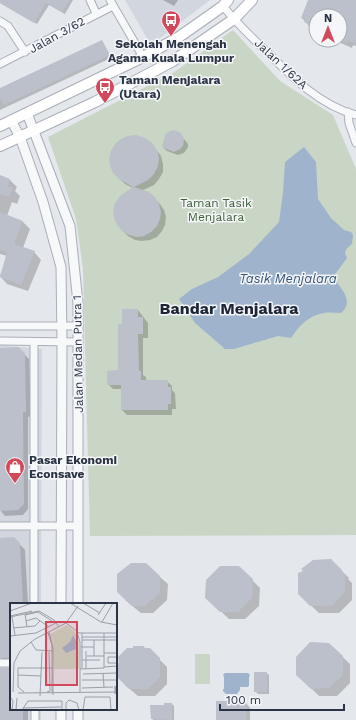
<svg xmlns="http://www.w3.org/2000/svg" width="356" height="720" viewBox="0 0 356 720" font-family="'Work Sans',sans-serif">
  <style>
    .built { fill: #d2d6de }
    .green { fill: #c9d6c5 }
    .water { fill: #9fb4cc }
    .shadow { fill: #0003 }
    .building { fill: #bbc0ca }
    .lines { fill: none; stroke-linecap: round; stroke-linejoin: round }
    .minor-casing { stroke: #a9aeb7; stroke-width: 9 }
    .tertiary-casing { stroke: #a9aeb7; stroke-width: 11 }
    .secondary-casing { stroke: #a9aeb7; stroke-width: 12 }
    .minor { stroke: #f7f8fa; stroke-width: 7 }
    .tertiary { stroke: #f7f8fa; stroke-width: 9 }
    .secondary { stroke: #fff; stroke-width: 10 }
    .labels { text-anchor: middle; stroke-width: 3; stroke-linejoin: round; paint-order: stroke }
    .street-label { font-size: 12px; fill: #2b3445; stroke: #f4f6f9 }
    .poi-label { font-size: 12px; font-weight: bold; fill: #2b3445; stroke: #f4f6f9; text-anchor: start }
    .park-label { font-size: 12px; fill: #3f6138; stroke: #f4f6f9 }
    .water-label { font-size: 13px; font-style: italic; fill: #34527a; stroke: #f4f6f9 }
    .district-label { font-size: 16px; font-weight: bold; fill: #1d2536; stroke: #f4f6f9 }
    .inset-road { fill: none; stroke: #9a9fa9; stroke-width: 1 }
    .view { fill: #d1495b; fill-opacity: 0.15; stroke: #d1495b; stroke-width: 2 }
    .inset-edge { fill: none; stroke: #2b3445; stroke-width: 2 }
  </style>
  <rect width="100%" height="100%" fill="#e4e7ec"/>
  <path class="built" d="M125 0H210L151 45Z
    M0 345 42 349 41 604H11V709H41V720H0Z"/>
  <path class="green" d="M233 30 280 81 333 115 356 169V535L90 536 83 269 76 219 48 137 173 73Z
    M195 654H210V684H195Z"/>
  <path class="water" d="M304 147 316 162 318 199 331 218 344 230 351 232 353 235 352 244C346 249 343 251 347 258L333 277C341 289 355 301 341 313 335 313 330 312 324 313 309 315 299 326 291 338L278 336 234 349H225L195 323 179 299 192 289 218 277 249 254 279 222 283 192 285 162Z
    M225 673H248L250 675 249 677V686L247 687H240V690L237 694H226L223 691V689H224V677L223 675Z"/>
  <path class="shadow" d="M0 0H73L65 14 49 5 37 24 0 3Z
    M163 0H178L174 6Z
    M309 0H356V46L353 45 352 48 334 40H340V16H316V32L315 29 310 27 302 18Z
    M318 40H331L328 46 321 43Z
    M102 41 111 58 0 110V89Z
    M180 134 188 144V147L184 153 178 155 167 151 163 147Z
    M151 143 161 156 163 164V172L159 179 154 185 141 191 154 198 160 204 164 210 166 217 165 225 162 231 157 237 150 240 142 241 135 240 128 236 123 231 133 188 125 184 114 173Z
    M0 176 10 180 17 187 15 191 20 196 17 204 12 202 7 216 23 222 30 229 23 248 34 252 41 260 28 291 7 284 0 276 7 256 0 254Z
    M138 310 148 323V338H143V375L146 377V381H167L172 386V390L175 393 176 409H172V415H127L122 410V389H113L108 384 119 371 123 325Z
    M18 348 29 359 31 416 28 417V509L23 515 5 516 0 510V425Z
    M14 538 25 550 28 604H11V663H6L1 658 0 539Z
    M331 560 349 578 348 579 352 583V600L339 613H319L299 594Z
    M239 567 260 588 259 606 245 619H229L214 605Z
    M160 577 168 584 167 600 153 613H141L125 600Z
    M329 644 350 664V683L337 696H319L297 674Z
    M144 647 146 649H149L167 667V684L155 696H138L125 685 120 664 134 649Z
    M0 668 11 669V709H28V720H0Z
    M266 673 269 675V694H258L255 691Z
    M245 702 250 708V720H217Z
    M172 704 174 706V720H153L152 718 165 706Z"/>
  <path class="building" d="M0 0H70L62 12 46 3 34 23 0 3Z
    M308 0H356V44L348 40 347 43 340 40V16H316V27L304 22 305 19 301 18Z
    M102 40 110 55 4 105 0 97V88Z
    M174 130 181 133 184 139 183 146 180 149 174 152 162 147 165 135 170 131Z
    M136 135 145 138 152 143 157 150 159 158 158 166 154 174 148 180 134 187 149 192 155 197 159 204 161 212 160 219 157 226 151 232 144 236 137 237 129 235 122 231 117 225 114 218 113 210 115 203 120 196 133 187 119 179 113 173 110 166 109 159 111 151 115 144 121 139 128 136Z
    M0 175 10 179 8 186 13 188 9 197 0 194Z
    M0 212 23 221 14 244 35 251 21 285 0 277 7 252 0 250Z
    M122 309H138V317H143V334H138L139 371H141V380H168V387H171V404H168V410H121V385H107V371L118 370V324H122Z
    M18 347 25 353 26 412H23L24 504 18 510 0 511V348Z
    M14 537 20 543 23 604H11V658H0V538Z
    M331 559 342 570 341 571 345 575V592L332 606H310L298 594V573L303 571 301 569 313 560Z
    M131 563H146L160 576V593L145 606H132L117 592V574Z
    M220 566H239L253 579 252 598 238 612H220L205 598 206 580Z
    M310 642 329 643 343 656V675L329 688 311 689 296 675V657Z
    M133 646H144V648H150L160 658V677L148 689H129L117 677V663H119L118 657 127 648H133Z
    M0 668H11V709H23V720H0Z
    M254 672H267V692H254Z
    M216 701H246V720H216Z
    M164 703H172V720L151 719 150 705H164Z"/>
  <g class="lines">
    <defs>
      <path id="minor" d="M90 0 96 13
        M110 0 143 57
        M223 6C235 21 250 36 265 50 291 76 319 105 356 115
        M0 21 8 26 25 52
        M0 64 113 6
        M348 112 349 123 356 143
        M0 326H79
        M0 341 78 342
        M34 342V604
        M0 526H78
        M0 663H11
        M35 709V720"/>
      <path id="tertiary" d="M27 113 70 226 78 303V604
        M11 120 20 137 43 202 61 267 62 342 61 604
        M61 709V720
        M78 720V709"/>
      <path id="secondary" d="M0 126 143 57 179 37 223 6 228 0
        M0 146 95 102 173 61 234 19 252 0"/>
    </defs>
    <use href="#minor" class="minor-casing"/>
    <use href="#tertiary" class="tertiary-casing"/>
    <use href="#secondary" class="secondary-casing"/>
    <use href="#minor" class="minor"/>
    <use href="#tertiary" class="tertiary"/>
    <use href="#secondary" class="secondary"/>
  </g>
  <defs>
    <symbol id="bus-pin" viewBox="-11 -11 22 30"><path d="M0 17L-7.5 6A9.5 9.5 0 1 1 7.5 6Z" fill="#d1495b" stroke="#f4f6f9"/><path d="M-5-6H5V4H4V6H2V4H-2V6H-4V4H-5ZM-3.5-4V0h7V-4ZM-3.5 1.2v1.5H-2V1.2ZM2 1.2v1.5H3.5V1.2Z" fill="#fff"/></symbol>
    <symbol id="shop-pin" viewBox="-11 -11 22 30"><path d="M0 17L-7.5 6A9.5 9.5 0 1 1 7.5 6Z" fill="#d1495b" stroke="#f4f6f9"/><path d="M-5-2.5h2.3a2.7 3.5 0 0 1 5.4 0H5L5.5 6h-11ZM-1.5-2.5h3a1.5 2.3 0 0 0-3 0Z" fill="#fff"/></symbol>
  </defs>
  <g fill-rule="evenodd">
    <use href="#bus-pin" x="160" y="9" width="22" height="30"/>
    <use href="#bus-pin" x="94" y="76" width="22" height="30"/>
    <use href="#shop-pin" x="4" y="456" width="22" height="30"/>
  </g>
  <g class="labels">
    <g class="street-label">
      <text transform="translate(57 35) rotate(-29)" y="4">Jalan 3/62</text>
      <text transform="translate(281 64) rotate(43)" y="4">Jalan 1/62A</text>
      <text transform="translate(78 354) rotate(-91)" y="4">Jalan Medan Putra 1</text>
    </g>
    <g class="poi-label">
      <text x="171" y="48" text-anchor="middle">Sekolah Menengah<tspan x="171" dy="14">Agama Kuala Lumpur</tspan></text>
      <text x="119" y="84">Taman Menjalara<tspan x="119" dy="14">(Utara)</tspan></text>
      <text x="29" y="464">Pasar Ekonomi<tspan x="29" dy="14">Econsave</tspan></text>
    </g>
    <g class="park-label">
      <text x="216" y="207">Taman Tasik<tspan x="216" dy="14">Menjalara</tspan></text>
    </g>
    <g class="water-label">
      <text x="288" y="283">Tasik Menjalara</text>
    </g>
    <g class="district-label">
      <text x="229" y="314">Bandar Menjalara</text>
    </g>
  </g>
  <g transform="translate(10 603)">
    <rect width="107" height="107" fill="#e4e7ec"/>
    <path d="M57 22 65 29 69 39V66H44L40 31Z" fill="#c9d6c5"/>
    <path d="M63 32 67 40 66 46 56 50 52 45 60 39Z" fill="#9fb4cc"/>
    <path class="inset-road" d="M60 0 91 19 107 22M73 0 90 10M0 8 22 0M15 11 17 24M15 12 28 9 45 20M88 12 96 0M0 13 22 8M0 14 29 8 44 17 49 24M2 14 5 32M16 18 26 15 39 24M92 19 103 0M56 20 69 30H107M3 25 25 23 30 18M39 29 43 46V92M67 29 70 39V89M38 30 42 42V89M72 30V65M0 33 26 30 46 20M72 34H107M72 37H107M21 39 26 47 43 48M71 44H84M94 50H107M77 53H94M84 53V37M107 54H98V60H107M72 57H90M94 64 107 63V30M70 66 94 65V30M76 66V48M93 70 94 84M73 71 107 70M8 72 31 73M72 77H107M72 85 103 84M3 89 4 60 10 48 25 36 56 20 68 3M14 89 8 84V65H43M37 89 40 88 39 49M8 90 107 89M105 91V83L106 91M30 93 32 49M0 94 3 98 2 107M13 105 51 104M6 107 7 95M12 107 18 98H52V107M56 107V100L59 97 67 100 69 107M73 107 75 94H100L101 107"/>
    <path class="view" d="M36 19H67V82H36Z"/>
    <rect width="107" height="107" class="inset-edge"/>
  </g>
  <g transform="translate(328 28)"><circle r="19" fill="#f4f6f9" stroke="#a4a8b1"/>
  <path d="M0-3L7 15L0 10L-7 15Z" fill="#d1495b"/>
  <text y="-6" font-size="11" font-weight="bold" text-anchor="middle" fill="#2b3445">N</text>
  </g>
  <path d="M220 704v6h124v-6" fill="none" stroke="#2b3445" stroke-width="2"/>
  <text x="226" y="704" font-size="12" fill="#2b3445" stroke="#f4f6f9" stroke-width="3" paint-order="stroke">100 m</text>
</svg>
